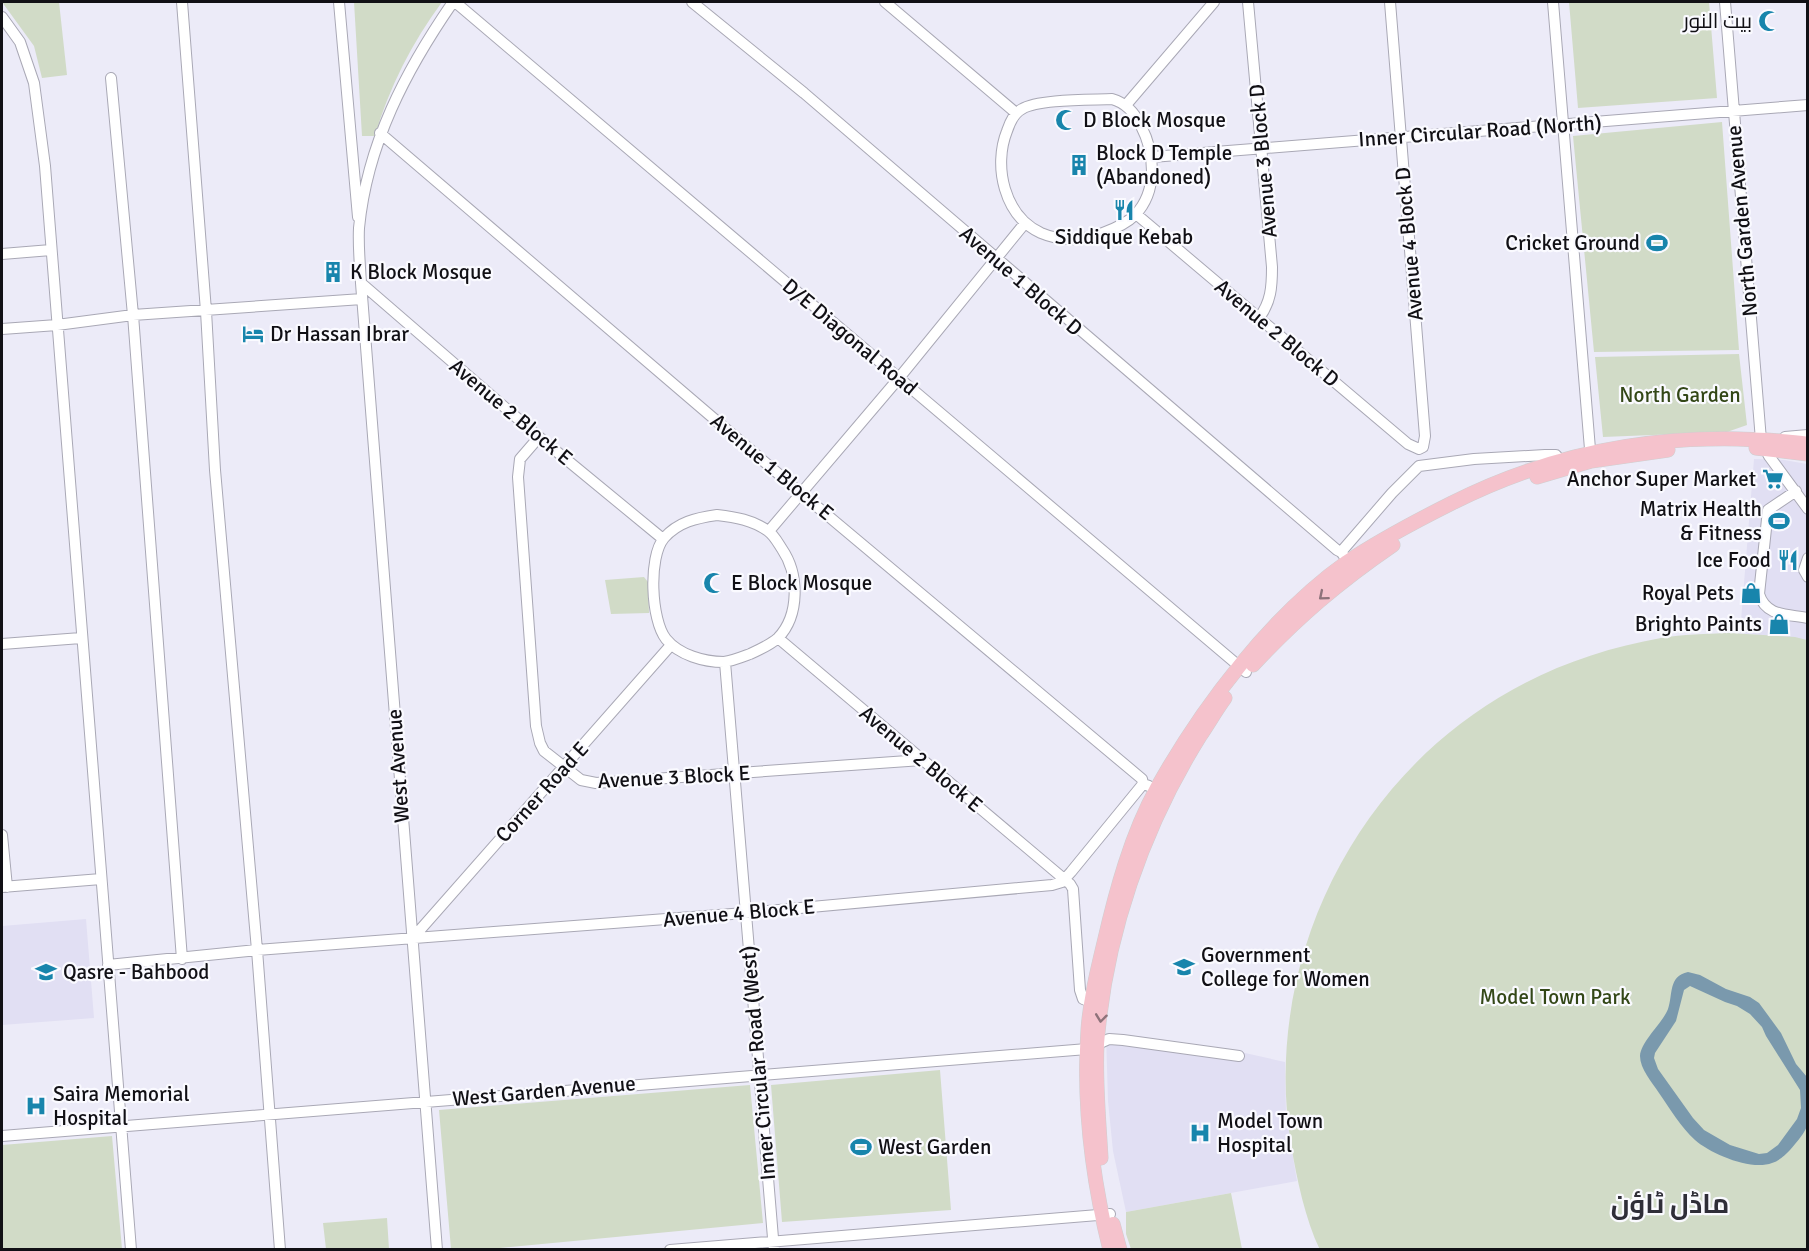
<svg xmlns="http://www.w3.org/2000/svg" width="1809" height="1251" viewBox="0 0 1809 1251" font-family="Signika,Cairo,sans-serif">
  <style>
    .built { fill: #e1dff3 }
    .green { fill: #d1dbc7 }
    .water { fill: #7a99ad; fill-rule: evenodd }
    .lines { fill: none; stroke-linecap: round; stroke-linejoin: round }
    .minor-casing { stroke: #a9a8b5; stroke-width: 12 }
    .major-casing { stroke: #cfcfd0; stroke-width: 15 }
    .minor { stroke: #fff; stroke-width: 10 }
    .major { stroke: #f5c2cc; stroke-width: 14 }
    .oneway { stroke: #8e727a }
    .labels { text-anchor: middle; stroke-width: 4.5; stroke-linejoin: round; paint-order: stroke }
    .poi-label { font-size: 21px; fill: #111015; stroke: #fafaff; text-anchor: start }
    .street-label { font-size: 21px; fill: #111015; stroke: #fafaff }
    .park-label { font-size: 21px; fill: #334717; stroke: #fafaff }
    .district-label { font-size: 27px; font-weight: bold; fill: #2f2e38; stroke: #fafaff }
  </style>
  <rect width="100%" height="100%" fill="#ecebf8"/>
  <path class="built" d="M1754 459 1784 460 1807 464V640L1740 633Z
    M86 919 94 1018 2 1025V926Z
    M1106 1035 1136 1036 1245 1053 1285 1062 1286 1115 1297 1181 1126 1212 1113 1151 1108 1101Z"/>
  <path class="green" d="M2 2H59L67 75 42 78 34 46Z
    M354 2H442C412 43 389 87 375 136H362Z
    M1569 2H1709L1717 98 1578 108Z
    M1722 122 1739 350 1594 352 1573 136Z
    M1739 354 1747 425 1727 432 1603 437 1595 357Z
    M644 577 648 582 649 613 611 614 605 580Z
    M1729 633 1795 637 1807 640V1249L1320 1250C1305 1219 1297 1179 1291 1145 1262 965 1352 779 1512 690 1558 664 1610 647 1661 638 1683 634 1706 634 1729 633Z
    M940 1070 951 1210 782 1222 771 1085Z
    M750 1085 763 1223 490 1249H451L439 1110Z
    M112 1136 122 1249H2V1145Z
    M1231 1193 1242 1249H1131L1126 1234V1212Z
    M387 1218 389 1249H326L323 1223Z"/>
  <path class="water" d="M1688 972 1700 975 1726 989 1750 997 1759 1003 1781 1033 1796 1064 1807 1077C1808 1091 1809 1109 1808 1123 1806 1132 1796 1143 1790 1150 1785 1155 1779 1161 1772 1163 1751 1171 1711 1154 1695 1140 1681 1127 1670 1109 1659 1093 1652 1082 1640 1069 1640 1056 1641 1041 1662 1024 1668 1009 1673 995 1668 976 1688 972ZM1690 986 1725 1002 1737 1006 1750 1014 1762 1027 1766 1036 1800 1090 1801 1108 1797 1119 1778 1145 1767 1153 1759 1154 1730 1145 1704 1130 1693 1118 1658 1069 1654 1058 1655 1053 1676 1021 1684 990Z"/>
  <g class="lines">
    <defs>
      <path id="minor" d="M182 2 206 311 215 470 257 950 280 1250
        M339 2 358 217
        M455 2 1246 672
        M692 2 804 93 1337 550 1341 552 1352 566
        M885 2 1016 113
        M1248 2 1272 267C1272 287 1271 302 1259 318
        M1390 2 1425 436 1423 447 1419 449
        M1553 2 1591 461
        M1725 2 1761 440 1769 456 1808 509
        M2 17 20 42 34 83 45 166 131 1250
        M111 78 133 315 182 959
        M1112 99C1126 103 1135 113 1141 126 1155 153 1158 191 1135 215 1126 224 1114 229 1103 233 1082 241 1062 242 1041 233 1004 216 993 166 1007 131 1010 122 1014 113 1022 109 1038 99 1091 100 1112 99Z
        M1126 105 1214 2
        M380 133 802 494 1142 779 1143 784 1149 786
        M1152 157 1808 105
        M1136 214 1408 444 1419 449
        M2 254 51 250
        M361 283 539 437 663 539
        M2 329 57 325 133 315 362 299
        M539 437 520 459 518 477 536 726 540 743 544 751 581 780 596 783 922 760
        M1785 437 1808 435
        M1796 491 1768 510 1759 594C1766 617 1788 614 1808 618
        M717 515C735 517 753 520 768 531 774 535 778 543 782 549 799 574 800 615 778 638 770 645 759 650 750 654 742 657 732 661 724 662 704 662 679 655 666 639 651 620 648 557 664 538 678 522 696 518 717 515Z
        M769 531 899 378 1025 223
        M1341 552 1392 493 1419 466 1474 459 1545 455H1556L1560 460
        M1808 558 1804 570 1808 577
        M778 638 1070 884 1073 889 1080 990 1083 999 1091 1002
        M2 644 81 638
        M725 662 774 1250
        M2 835 7 887
        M2 887 101 879
        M412 939 671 645
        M108 965 257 950 745 913 1052 885 1062 882 1071 872 1143 784
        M2 1136 1087 1049 1109 1039 1123 1040 1239 1056
        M437 1250 361 283C360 265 358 246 359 228 367 144 406 70 453 2
        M670 1250 1110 1214"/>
      <path id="major" d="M1756 448 1808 454
        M1537 477 1591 461 1668 450
        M1253 665C1298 617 1339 582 1393 545
        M1101 1158C1099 1121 1095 1082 1097 1044 1105 936 1143 827 1200 736 1209 723 1216 710 1225 698
        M1113 1224 1120 1250
        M1110 1250C1092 1178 1083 1104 1088 1030 1090 1001 1097 972 1104 943 1116 891 1131 835 1157 788 1202 707 1271 616 1347 562 1380 540 1416 521 1452 503 1543 457 1636 437 1738 439 1761 440 1785 440 1808 444"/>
    </defs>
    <use href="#minor" class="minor-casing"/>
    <use href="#major" class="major-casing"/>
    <use href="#minor" class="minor"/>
    <use href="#major" class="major"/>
  </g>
  <defs><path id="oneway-chevron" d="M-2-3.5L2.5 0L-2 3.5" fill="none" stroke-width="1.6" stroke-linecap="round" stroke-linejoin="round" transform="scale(1.5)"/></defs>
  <g class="oneway">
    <use href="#oneway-chevron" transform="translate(1323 596) rotate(140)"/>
    <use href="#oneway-chevron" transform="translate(1101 1018) rotate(97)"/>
  </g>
  <defs>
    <symbol id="mosque-bare" viewBox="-9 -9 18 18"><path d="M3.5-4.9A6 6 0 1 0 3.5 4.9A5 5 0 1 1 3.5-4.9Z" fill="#1885ac" stroke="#fafaff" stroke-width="2.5" paint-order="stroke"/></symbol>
    <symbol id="building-bare" viewBox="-9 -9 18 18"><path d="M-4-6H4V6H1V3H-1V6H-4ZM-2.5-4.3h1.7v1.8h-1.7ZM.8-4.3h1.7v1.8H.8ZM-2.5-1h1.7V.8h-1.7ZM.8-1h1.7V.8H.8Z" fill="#1885ac" stroke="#fafaff" stroke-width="2.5" paint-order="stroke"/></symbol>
    <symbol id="restaurant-bare" viewBox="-9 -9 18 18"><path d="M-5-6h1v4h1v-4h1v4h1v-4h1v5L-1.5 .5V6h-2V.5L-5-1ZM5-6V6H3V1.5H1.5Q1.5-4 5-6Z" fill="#1885ac" stroke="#fafaff" stroke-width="2.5" paint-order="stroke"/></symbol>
    <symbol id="stadium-bare" viewBox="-9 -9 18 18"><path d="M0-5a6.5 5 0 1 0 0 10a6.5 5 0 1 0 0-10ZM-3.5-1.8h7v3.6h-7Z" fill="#1885ac" stroke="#fafaff" stroke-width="2.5" paint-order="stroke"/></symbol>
    <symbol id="hotel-bare" viewBox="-9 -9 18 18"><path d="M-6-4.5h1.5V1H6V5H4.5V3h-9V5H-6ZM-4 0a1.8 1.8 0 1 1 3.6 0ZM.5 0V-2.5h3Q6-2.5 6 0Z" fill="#1885ac" stroke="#fafaff" stroke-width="2.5" paint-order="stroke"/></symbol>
    <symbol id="supermarket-bare" viewBox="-9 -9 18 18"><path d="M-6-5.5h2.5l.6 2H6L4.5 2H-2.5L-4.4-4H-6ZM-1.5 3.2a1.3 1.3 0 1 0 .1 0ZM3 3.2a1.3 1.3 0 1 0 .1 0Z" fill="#1885ac" stroke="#fafaff" stroke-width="2.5" paint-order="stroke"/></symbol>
    <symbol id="shop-bare" viewBox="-9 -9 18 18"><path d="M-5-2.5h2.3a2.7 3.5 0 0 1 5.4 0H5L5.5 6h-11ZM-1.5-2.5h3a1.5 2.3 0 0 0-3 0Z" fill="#1885ac" stroke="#fafaff" stroke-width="2.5" paint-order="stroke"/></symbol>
    <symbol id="university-bare" viewBox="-9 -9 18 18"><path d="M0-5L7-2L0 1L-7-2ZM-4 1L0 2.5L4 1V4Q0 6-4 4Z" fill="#1885ac" stroke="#fafaff" stroke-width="2.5" paint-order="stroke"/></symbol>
    <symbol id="hospital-bare" viewBox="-9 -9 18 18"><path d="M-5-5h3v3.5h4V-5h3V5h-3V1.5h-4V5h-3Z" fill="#1885ac" stroke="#fafaff" stroke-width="2.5" paint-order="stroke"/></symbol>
  </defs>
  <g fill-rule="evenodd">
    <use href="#mosque-bare" x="1754" y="6" width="30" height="30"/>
    <use href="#mosque-bare" x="1051" y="105" width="30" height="30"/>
    <use href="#building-bare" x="1064" y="150" width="30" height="30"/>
    <use href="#restaurant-bare" x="1109" y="195" width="30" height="30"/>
    <use href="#stadium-bare" x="1642" y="228" width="30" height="30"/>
    <use href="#building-bare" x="318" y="257" width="30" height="30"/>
    <use href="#hotel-bare" x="238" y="319" width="30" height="30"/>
    <use href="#supermarket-bare" x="1758" y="464" width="30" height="30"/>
    <use href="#stadium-bare" x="1764" y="506" width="30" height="30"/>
    <use href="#restaurant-bare" x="1773" y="545" width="30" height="30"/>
    <use href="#mosque-bare" x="699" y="568" width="30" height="30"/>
    <use href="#shop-bare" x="1736" y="578" width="30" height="30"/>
    <use href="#shop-bare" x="1764" y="609" width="30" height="30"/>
    <use href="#university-bare" x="1169" y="952" width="30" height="30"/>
    <use href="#university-bare" x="31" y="957" width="30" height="30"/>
    <use href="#hospital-bare" x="21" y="1091" width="30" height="30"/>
    <use href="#hospital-bare" x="1185" y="1118" width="30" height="30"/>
    <use href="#stadium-bare" x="846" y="1132" width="30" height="30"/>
  </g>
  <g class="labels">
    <g class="poi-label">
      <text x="1752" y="28" text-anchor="end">بیت النور</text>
      <text x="1083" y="127">D Block Mosque</text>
      <text x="1096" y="160">Block D Temple<tspan x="1096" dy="24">(Abandoned)</tspan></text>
      <text x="1124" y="244" text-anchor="middle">Siddique Kebab</text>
      <text x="1640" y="250" text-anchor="end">Cricket Ground</text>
      <text x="350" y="279">K Block Mosque</text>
      <text x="270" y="341">Dr Hassan Ibrar</text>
      <text x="1756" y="486" text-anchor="end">Anchor Super Market</text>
      <text x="1762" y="516" text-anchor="end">Matrix Health<tspan x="1762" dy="24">&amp; Fitness</tspan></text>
      <text x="1771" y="567" text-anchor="end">Ice Food</text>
      <text x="731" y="590">E Block Mosque</text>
      <text x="1734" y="600" text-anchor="end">Royal Pets</text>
      <text x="1762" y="631" text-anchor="end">Brighto Paints</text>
      <text x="1201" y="962">Government<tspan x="1201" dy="24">College for Women</tspan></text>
      <text x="63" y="979">Qasre - Bahbood</text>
      <text x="53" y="1101">Saira Memorial<tspan x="53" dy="24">Hospital</tspan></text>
      <text x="1217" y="1128">Model Town<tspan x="1217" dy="24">Hospital</tspan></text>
      <text x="878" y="1154">West Garden</text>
    </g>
    <g class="street-label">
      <text transform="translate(1480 131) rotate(-4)" y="7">Inner Circular Road (North)</text>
      <text transform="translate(1263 161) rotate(-95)" y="7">Avenue 3 Block D</text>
      <text transform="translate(1742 221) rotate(-95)" y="7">North Garden Avenue</text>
      <text transform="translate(1409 244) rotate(-95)" y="7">Avenue 4 Block D</text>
      <text transform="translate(1021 281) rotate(41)" y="7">Avenue 1 Block D</text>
      <text transform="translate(1277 333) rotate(40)" y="7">Avenue 2 Block D</text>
      <text transform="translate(850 337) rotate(40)" y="7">D/E Diagonal Road</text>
      <text transform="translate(511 412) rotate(40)" y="7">Avenue 2 Block E</text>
      <text transform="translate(772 467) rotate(40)" y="7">Avenue 1 Block E</text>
      <text transform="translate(921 759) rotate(40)" y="7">Avenue 2 Block E</text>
      <text transform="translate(398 766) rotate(-94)" y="7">West Avenue</text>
      <text transform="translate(674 777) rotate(-3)" y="7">Avenue 3 Block E</text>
      <text transform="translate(542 792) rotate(-48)" y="7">Corner Road E</text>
      <text transform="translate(739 913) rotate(-5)" y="7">Avenue 4 Block E</text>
      <text transform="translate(758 1063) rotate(-95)" y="7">Inner Circular Road (West)</text>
      <text transform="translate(544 1091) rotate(-5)" y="7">West Garden Avenue</text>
    </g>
    <g class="park-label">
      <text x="1680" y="402">North Garden</text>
      <text x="1555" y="1004">Model Town Park</text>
    </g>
    <g class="district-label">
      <text x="1670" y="1213">ماڈل ٹاؤن</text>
    </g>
  </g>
  <rect width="1809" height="1251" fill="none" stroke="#111015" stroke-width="6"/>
</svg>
